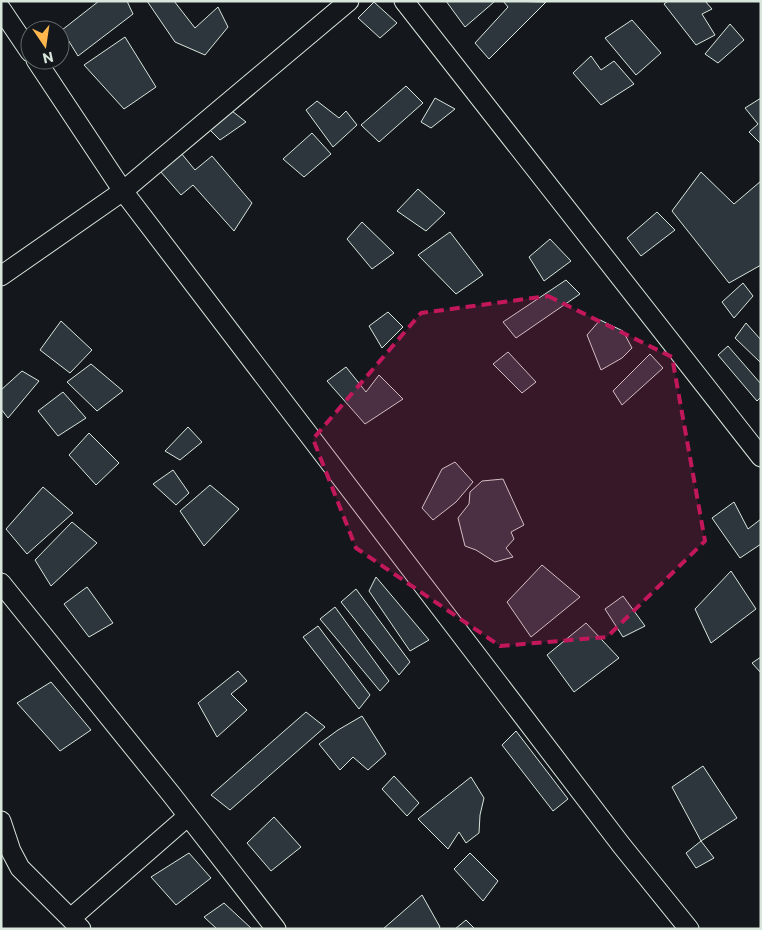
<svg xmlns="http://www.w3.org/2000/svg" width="762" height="930" viewBox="0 0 762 930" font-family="Commissioner,sans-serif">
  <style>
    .building { fill: #2c363c; stroke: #d8e6dc }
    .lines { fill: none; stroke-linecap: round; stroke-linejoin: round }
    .minor-casing { stroke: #d8e6dc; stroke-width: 21 }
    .minor { stroke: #14181c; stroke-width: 19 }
    .marked { fill: #c2185b; fill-opacity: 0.2; stroke: #c2185b; stroke-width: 4; stroke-dasharray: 10 6; stroke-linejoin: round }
  </style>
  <rect width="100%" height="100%" fill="#14181c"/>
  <path class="building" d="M99 1H127L133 14 78 56 62 30Z
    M147 1H174L195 28 218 7 228 27 205 55 175 42Z
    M446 1H493L494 2 465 27Z
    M503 1 546 2 489 59 475 43 508 7Z
    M668 1H705L712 9 702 14 715 35 696 45 664 4Z
    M374 2 397 23 380 38 358 18Z
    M632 20 661 53 636 75 605 38Z
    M730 24 744 40 718 63 705 54Z
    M125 37 156 87 124 109 84 65Z
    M591 56 601 70 614 61 634 84 601 105 573 73Z
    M406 86 423 103 379 142 361 125Z
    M435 98 455 109 431 128 421 122Z
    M761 98V144L749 132 758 124 745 108Z
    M317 101 339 118 346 111 357 125 333 147 306 110Z
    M232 111 246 122 220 140 209 129Z
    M312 133 331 154 304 177 283 159Z
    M181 153 195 170 212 156 252 203 234 231 193 185 181 195 160 171Z
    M701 172 734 204 761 181V265L729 283 672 211Z
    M418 189 445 213 426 231 397 211Z
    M657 212 675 230 641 256 627 238Z
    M362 222 394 253 372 269 347 239Z
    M450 232 483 275 456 294 418 255Z
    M550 239 571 261 544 281 529 257Z
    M566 280 580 294 516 338 503 322Z
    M743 283 753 296 734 318 722 302Z
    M388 312 403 327 382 348 369 326Z
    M600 320 623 331 632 348 622 358 601 370 587 335Z
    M61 321 92 350 70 373 40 350Z
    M746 323 761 340V363L735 338Z
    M728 346 761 384V397L757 401 718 355Z
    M508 352 536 382 522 393 493 364Z
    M650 354 663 368 622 405 613 391Z
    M91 364 123 391 97 411 67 382Z
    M346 367 366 392 379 375 403 399 365 424 327 381Z
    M22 371 39 381 8 418 1 409V390Z
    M63 392 86 418 58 436 38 411Z
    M188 427 202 442 180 460 165 451Z
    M89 433 119 463 96 485 69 455Z
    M455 462 473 482 456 502 433 520 422 508 442 469Z
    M173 470 189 493 176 505 153 484Z
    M503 479 524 525 511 532 514 539 506 548 513 557 495 562 476 550 465 546 458 518 469 504 470 492 482 481Z
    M210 485 239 509 204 546 180 511Z
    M43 487 73 513 27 554 6 529Z
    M734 502 748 529 761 519V544L740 558 712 518Z
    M72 522 97 543 51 586 35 560Z
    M542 565 580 597 531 637 507 602Z
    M731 571 756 609 711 643 695 609Z
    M376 577 429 640 410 651 369 591Z
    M87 587 113 623 89 637 64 604Z
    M356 589 410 662 399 675 341 602Z
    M623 596 645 626 623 637 605 609Z
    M335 607 389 681 380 691 320 619Z
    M586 623 619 658 574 692 547 655Z
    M318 626 370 695 359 709 303 637Z
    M761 657V673L752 663Z
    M238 671 247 681 231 694 247 710 217 737 198 703Z
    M51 682 91 730 60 751 17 703Z
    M306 712 325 727 230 810 211 795Z
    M362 716 386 754 368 770 353 757 340 770 319 744 338 730Z
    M516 731 568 799 553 811 502 745Z
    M703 766 737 818 701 841 672 787Z
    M394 776 419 803 407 816 382 789Z
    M471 777 484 798 480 815 479 833 466 843 459 832 448 849 418 819Z
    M274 817 301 847 271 871 247 843Z
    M701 841 714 858 696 868 686 853Z
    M189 853 211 878 176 905 151 877Z
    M470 853 498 881 483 901 454 869Z
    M422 895 440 927 438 929H383Z
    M224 903 252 929H217L204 917Z
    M466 920 475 929H455Z"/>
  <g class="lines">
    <defs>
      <path id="minor" d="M404 1 761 457
        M1 9 30 52
        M36 60 123 191 622 846 689 929
        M1 276 123 191 349 1
        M1 583 171 794 276 929
        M1 821 11 851 20 868 81 929
        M71 918 188 816"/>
    </defs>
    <use href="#minor" class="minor-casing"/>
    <use href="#minor" class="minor"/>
  </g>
  <path class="marked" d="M548 296 672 357 705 541 607 637 500 646 356 548 313 439 421 313Z"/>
  <rect width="762" height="930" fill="none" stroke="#d8e6dc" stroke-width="5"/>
  <g transform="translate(45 45) rotate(167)"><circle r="24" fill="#14181c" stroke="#626a69"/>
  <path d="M0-4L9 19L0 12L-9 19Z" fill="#ffb74d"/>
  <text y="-8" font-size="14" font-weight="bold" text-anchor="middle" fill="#d8e6dc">N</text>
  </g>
</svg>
